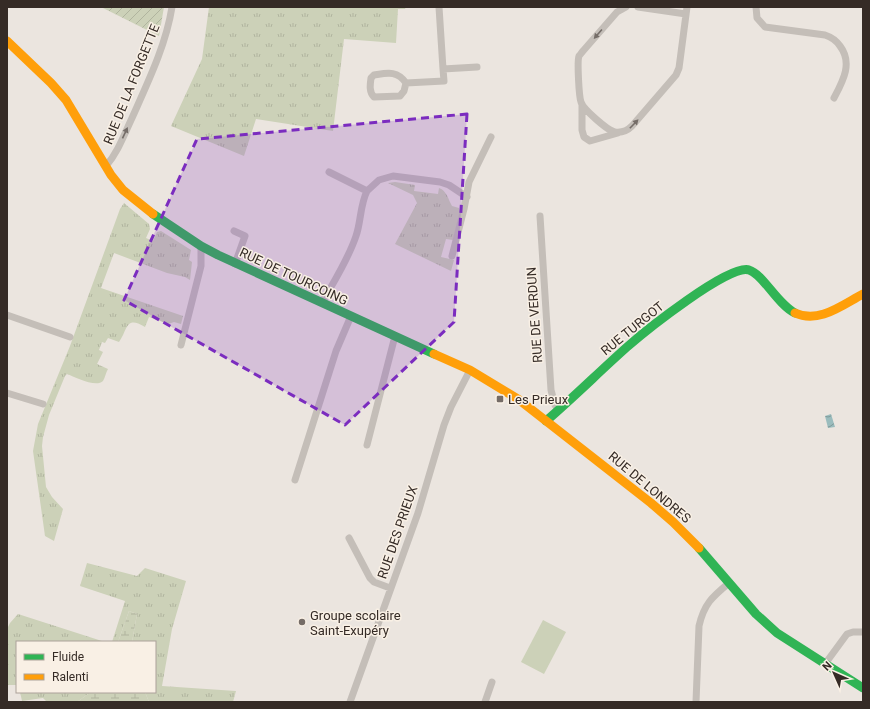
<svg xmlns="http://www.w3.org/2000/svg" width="870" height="709" viewBox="0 0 870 709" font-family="Roboto,sans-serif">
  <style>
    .grass { fill: url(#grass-tufts) }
    .wetland { fill: url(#wetland-marsh) }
    .garden { fill: url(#garden-furrows) }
    .pitch { fill: #ccd1b8 }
    .water { fill: url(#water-waves) }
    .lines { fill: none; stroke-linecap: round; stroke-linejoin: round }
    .street { stroke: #c4beb8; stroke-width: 7 }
    .fast { stroke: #30b455; stroke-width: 9 }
    .slow { stroke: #ff9f0a; stroke-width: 9 }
    .oneway { fill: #756d68 }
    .marked { fill: #7b2cbf; fill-opacity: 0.2; stroke: #7b2cbf; stroke-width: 3; stroke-dasharray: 8 5; stroke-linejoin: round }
    .poi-dot { fill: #756c67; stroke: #f9f0e5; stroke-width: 1.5 }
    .labels { text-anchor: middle; stroke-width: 3; stroke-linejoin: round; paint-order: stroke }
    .street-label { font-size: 13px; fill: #352b26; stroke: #f9f0e5 }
    .poi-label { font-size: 13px; fill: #352b26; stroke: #f9f0e5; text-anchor: start }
  </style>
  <defs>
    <pattern id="grass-tufts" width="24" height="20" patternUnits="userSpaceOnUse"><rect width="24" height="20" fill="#ccd1b8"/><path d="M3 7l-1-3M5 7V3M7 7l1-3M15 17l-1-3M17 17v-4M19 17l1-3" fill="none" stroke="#b0b49e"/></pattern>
    <pattern id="wetland-marsh" width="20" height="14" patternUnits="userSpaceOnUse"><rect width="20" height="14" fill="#ccd1b8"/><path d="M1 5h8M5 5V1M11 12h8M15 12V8" fill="none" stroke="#b0b49e"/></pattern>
    <pattern id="garden-furrows" width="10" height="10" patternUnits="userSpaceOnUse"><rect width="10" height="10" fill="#ccd1b8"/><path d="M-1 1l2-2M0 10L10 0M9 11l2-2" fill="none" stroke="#b0b49e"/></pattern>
    <pattern id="water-waves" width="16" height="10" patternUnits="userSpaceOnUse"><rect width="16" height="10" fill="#9abcbd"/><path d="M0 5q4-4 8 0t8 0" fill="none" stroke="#7e9999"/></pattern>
  </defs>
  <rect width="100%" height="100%" fill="#ebe5df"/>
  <path class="grass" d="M209 7H406L405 9H398L396 43 344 39 333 131 256 119 244 156 171 126 202 59Z
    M395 182 415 185 414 191 438 194 439 188C447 191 448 199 452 206L459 208 460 213 453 240 446 239 441 257 454 260 451 271 395 244 417 203 413 195 388 183Z
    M124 203 149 224 150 229 146 238 153 241 157 232 161 231 191 250 189 260 192 262 190 280 185 277 167 273 114 253 101 288 183 316 181 324 174 322 168 324 149 317 145 327C125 315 128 330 119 342L108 338 105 343 102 342 99 350 103 352 97 364 108 369C106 372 105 378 103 381 96 388 75 377 67 374L65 376 49 415 43 437 42 446 46 487 52 497 63 509 54 541 45 536 33 451 38 424 70 346 120 209Z
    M87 563 137 576 145 568 186 581 172 629 162 686 236 691 233 702H149L145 692H155V642H132L137 614 129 611 118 642H112L125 601 80 586Z
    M18 614 105 642H17V685H7V629L10 623Z
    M20 692H91L77 702H47L43 698 22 701Z"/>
  <path class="wetland" d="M129 611 137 614 132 642H118Z
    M91 692H145L149 702H77Z"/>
  <path class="garden" d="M101 7H164L159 36Z"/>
  <path class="pitch" d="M543 620 566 632 544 674 521 662Z"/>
  <path class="water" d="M831 414 835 427 828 428 825 416Z"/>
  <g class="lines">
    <path class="street" d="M439 7 443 69 477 67
      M626 7 617 12 583 51C582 52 580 55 579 56 577 61 579 97 581 102 583 109 608 131 615 132 622 133 628 130 632 126L676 75 679 68 687 7
      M638 7 686 14
      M756 7 757 18 765 27 825 35C831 37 836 40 840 46 853 63 843 81 834 98
      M406 83 404 91 400 96 374 97C369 92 370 85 371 78L374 75C387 73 397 70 406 83L444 81 443 69
      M582 105V130L584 137 590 141 618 133
      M106 166C118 152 124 135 132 118 148 82 166 45 172 7
      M329 172 367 191 379 180 393 176 440 182 449 185 467 197
      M540 216 551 390 555 405 559 410
      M234 231 245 236 235 264
      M452 256 464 209 469 182 491 137
      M322 303C334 281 348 260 356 236 361 222 360 205 367 191
      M7 315 70 337
      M181 345 201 266V246
      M7 393 43 404
      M367 445 395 336
      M295 480 336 351 351 316
      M349 538 370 578 374 582 390 588
      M825 664 847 634 853 632H863
      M350 702 418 513 444 425 451 407 470 370
      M485 702 492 682
      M696 702 699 626C704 604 712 597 729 583"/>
    <path class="fast" d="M153 214 201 246 218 255 434 354
      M546 421C574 397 600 371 627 347 644 332 730 263 749 270 763 274 777 304 795 313
      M699 548 756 614 777 633 863 688"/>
    <path class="slow" d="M7 41 51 83 66 100 111 175 123 190 153 214
      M795 313C819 324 842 305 863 294
      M434 354 470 370 518 399 651 503 673 522 699 548"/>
  </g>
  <defs><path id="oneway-solid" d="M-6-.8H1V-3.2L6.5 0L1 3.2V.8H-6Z"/></defs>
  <g class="oneway">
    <use href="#oneway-solid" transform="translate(598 34) rotate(131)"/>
    <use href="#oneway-solid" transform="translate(634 124) rotate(-46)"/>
    <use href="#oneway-solid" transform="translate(125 133) rotate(-65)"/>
  </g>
  <path class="marked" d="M467 114 454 322 345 425 124 300 197 139Z"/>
  <g class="poi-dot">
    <rect x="496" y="395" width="8" height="8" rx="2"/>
    <circle cx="302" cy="622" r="4"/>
  </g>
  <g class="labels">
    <g class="street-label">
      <text transform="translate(131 84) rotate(-68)" y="5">RUE DE LA FORGETTE</text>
      <text transform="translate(294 276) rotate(25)" y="5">RUE DE TOURCOING</text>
      <text transform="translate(534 315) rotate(-94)" y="5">RUE DE VERDUN</text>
      <text transform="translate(632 328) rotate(-39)" y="5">RUE TURGOT</text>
      <text transform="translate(650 487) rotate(40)" y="5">RUE DE LONDRES</text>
      <text transform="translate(397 532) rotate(-71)" y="5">RUE DES PRIEUX</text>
    </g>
    <g class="poi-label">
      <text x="508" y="404">Les Prieux</text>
      <text x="310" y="620">Groupe scolaire<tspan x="310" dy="15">Saint-Exupéry</tspan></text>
    </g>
  </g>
  <rect width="870" height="709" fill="none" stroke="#352b26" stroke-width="16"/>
  <rect x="16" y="641" width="140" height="52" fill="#f9f0e5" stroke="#aba199"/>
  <rect x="24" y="654" width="20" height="6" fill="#30b455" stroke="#aba199"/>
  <text x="52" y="661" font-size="12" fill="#352b26">Fluide</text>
  <rect x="24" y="674" width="20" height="6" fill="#ff9f0a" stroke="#aba199"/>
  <text x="52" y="681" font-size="12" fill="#352b26">Ralenti</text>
  <g transform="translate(834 673) rotate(315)" stroke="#f9f0e5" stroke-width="3" paint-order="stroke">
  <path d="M0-3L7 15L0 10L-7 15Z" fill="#352b26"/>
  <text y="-6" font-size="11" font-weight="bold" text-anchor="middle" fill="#352b26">N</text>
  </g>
</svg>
